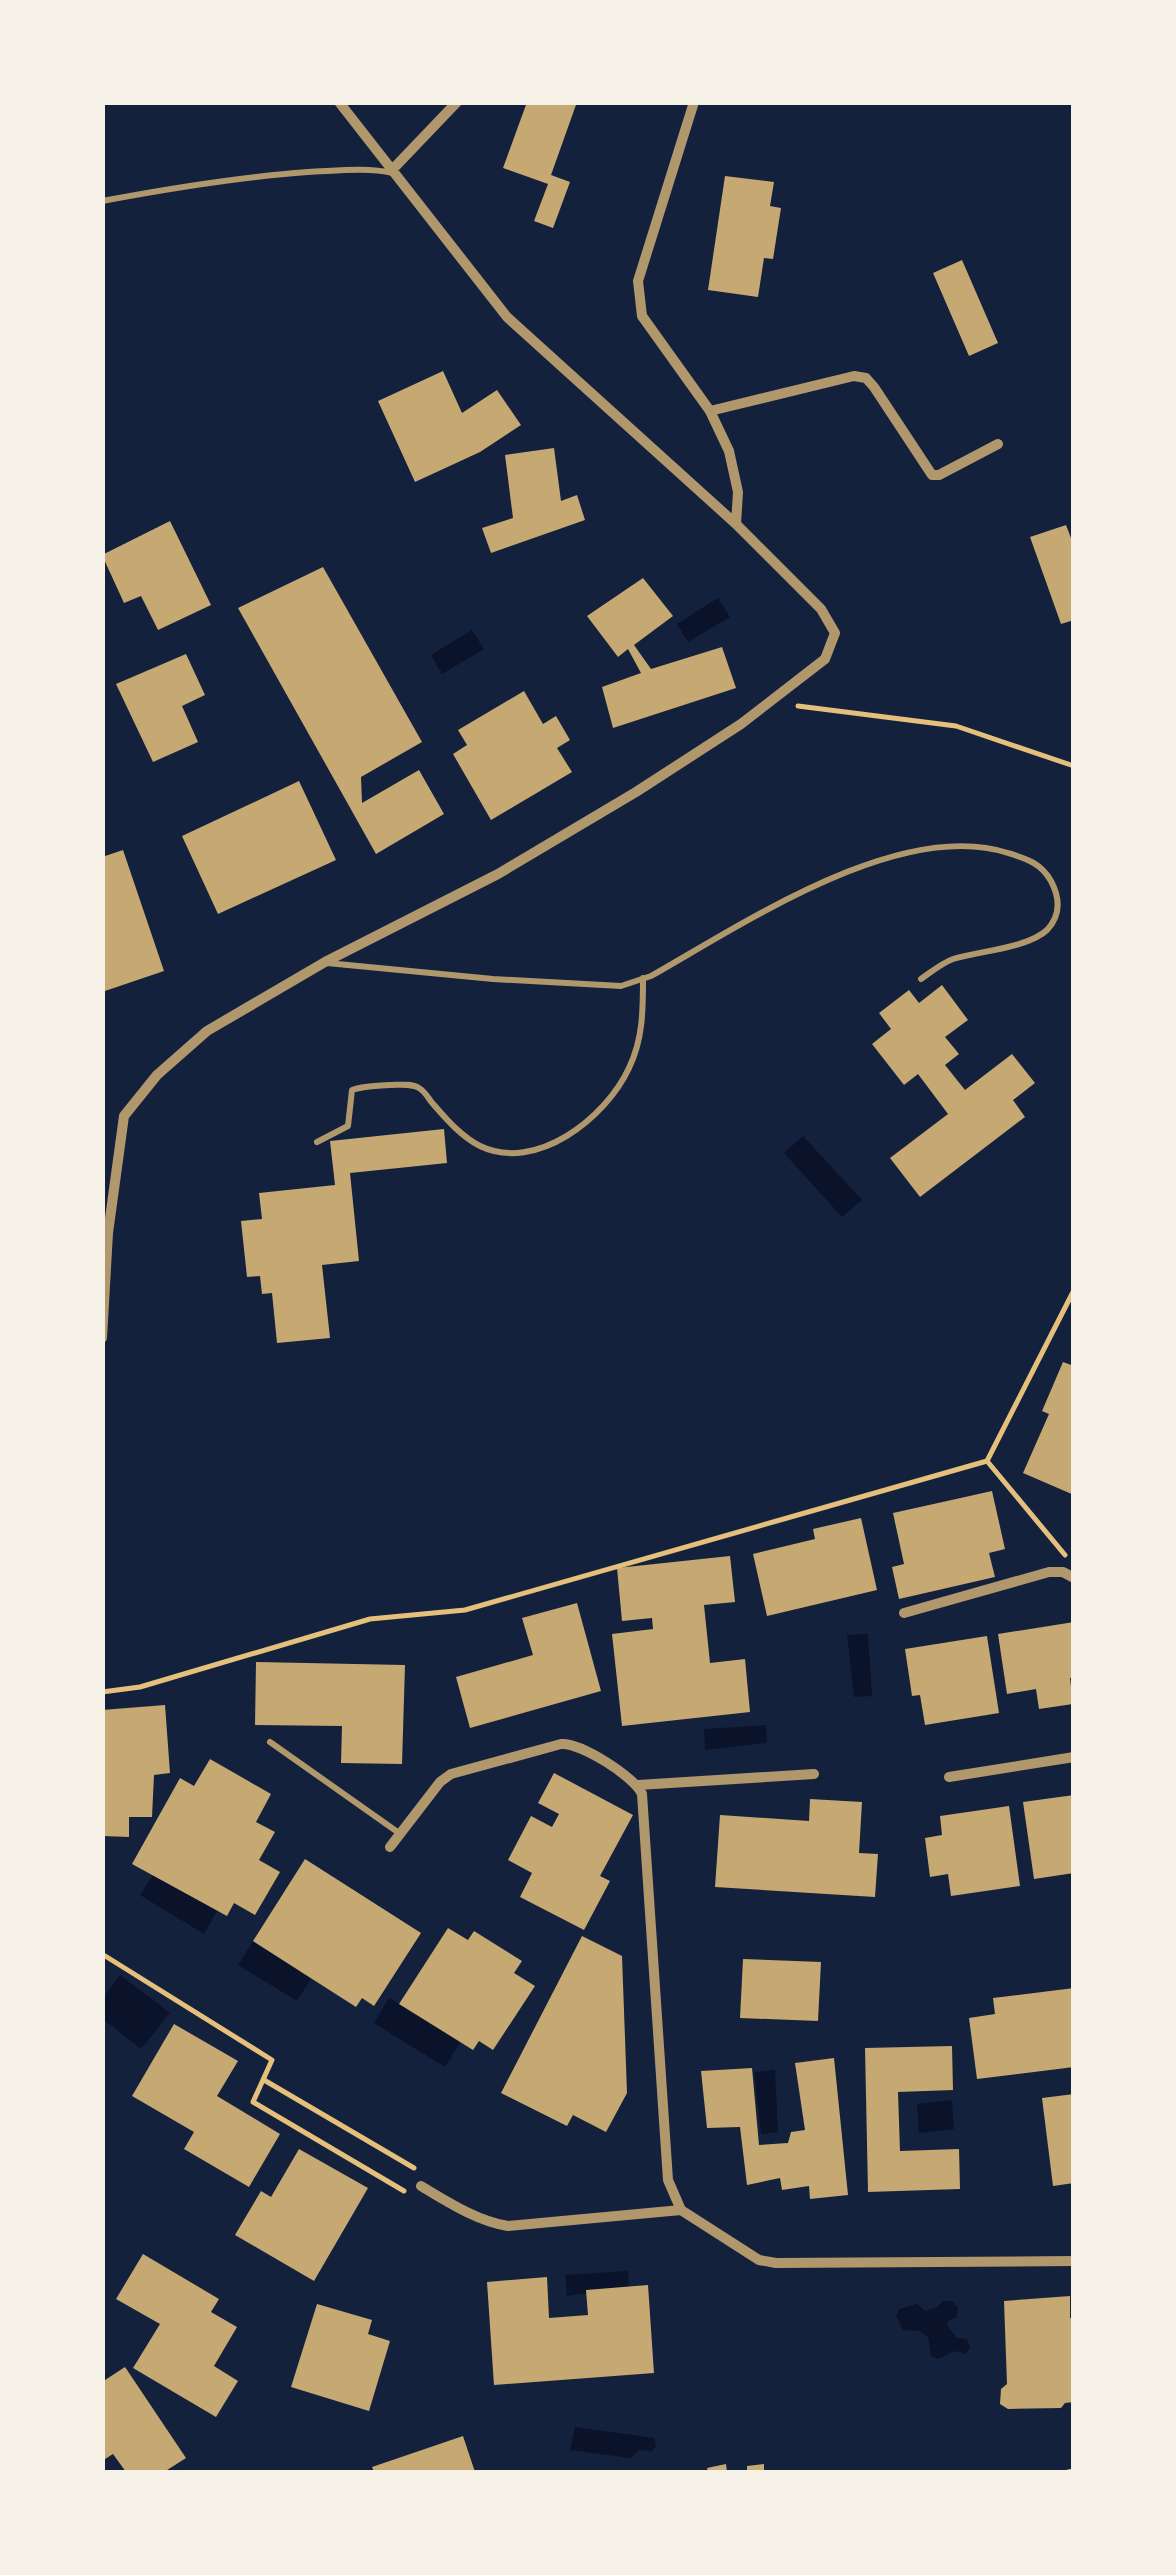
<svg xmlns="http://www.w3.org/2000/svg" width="1176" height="2575" viewBox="0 0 1176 2575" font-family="'IBM Plex Serif',serif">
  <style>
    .water { fill: #0b132b }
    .building { fill: #c6a872 }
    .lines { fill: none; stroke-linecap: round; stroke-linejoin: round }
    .path { stroke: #e5c07b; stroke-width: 5 }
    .service { stroke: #b1986c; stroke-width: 6 }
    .minor { stroke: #b1986c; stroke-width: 10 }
  </style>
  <rect width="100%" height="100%" fill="#14213d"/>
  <path class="water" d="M718 598 730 617 688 642 677 624Z
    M472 630 484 649 442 674 431 655Z
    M803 1136 862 1200 842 1217 784 1153Z
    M868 1634 872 1696 854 1697 847 1635Z
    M766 1725 767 1743 705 1750 704 1729Z
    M153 1875 217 1911 204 1934 140 1895Z
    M253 1941 311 1979 297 2001 238 1965Z
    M120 1975 170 2013 141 2049 103 2019V1998Z
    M389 1998 461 2041 445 2067 374 2023Z
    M775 2070 778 2132 761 2134 754 2072Z
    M952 2100 954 2129 919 2133 917 2104Z
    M628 2271 629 2288 567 2296 565 2275Z
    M943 2301H952L958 2308 957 2317 948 2321 947 2326 957 2338 967 2339 970 2348 965 2354 955 2351 938 2359 931 2356 928 2337 919 2331 903 2330 896 2316 899 2309 917 2304 925 2311 937 2307Z
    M575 2427 654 2438 656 2447 651 2451 640 2450 630 2458 570 2450Z"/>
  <path class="building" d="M527 102H577L551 175 570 182 553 228 534 221 548 184 503 168Z
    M725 176 774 182 770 206 781 208 773 259 764 258 758 297 708 290Z
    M962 260 998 343 969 356 933 273Z
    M443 371 462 413 497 390 521 425 480 452 415 482 378 401Z
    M554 448 561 501 577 495 585 520 491 553 482 528 513 518 505 455Z
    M170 521 211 605 158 630 141 596 124 603 102 555Z
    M1066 525 1074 546V620L1061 624 1030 537Z
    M323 567 422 742 361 777 362 803 419 770 444 814 376 854 238 608Z
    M643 578 673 616 634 645 651 669 722 647 736 688 613 728 602 687 641 673 628 649 618 657 587 616Z
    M186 654 205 695 182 706 198 742 153 762 116 684Z
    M524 691 543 724 556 716 570 740 557 748 572 772 491 820 453 754 467 745 458 730Z
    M299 781 336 860 218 914 182 836Z
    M123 850 164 971 102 992V857Z
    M942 985 968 1020 945 1037 959 1054 945 1065 965 1090 1012 1054 1035 1083 1013 1100 1025 1117 920 1197 890 1158 948 1114 918 1074 904 1085 872 1044 891 1029 879 1013 909 990 919 1003Z
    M444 1129 447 1163 350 1173 359 1261 322 1265 330 1338 277 1343 272 1293 262 1294 260 1276 247 1277 241 1221 262 1219 259 1193 335 1185 330 1141Z
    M1063 1362 1074 1366V1495L1023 1473 1049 1414 1042 1411Z
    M992 1491 1005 1549 989 1553 995 1577 899 1599 892 1567 904 1564 893 1513Z
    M861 1518 877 1590 767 1616 753 1554 815 1539 813 1529Z
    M730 1556 735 1602 704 1605 710 1663 745 1659 750 1712 622 1726 612 1634 653 1629 652 1618 622 1621 617 1568Z
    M577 1603 601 1691 470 1728 456 1677 533 1655 522 1618Z
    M1074 1622V1678H1070L1073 1704 1039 1709 1036 1689 1007 1694 998 1634Z
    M987 1636 999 1713 925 1725 920 1695 912 1696 905 1649Z
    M256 1662 405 1665 402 1764 341 1763 342 1726 255 1725Z
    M165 1705 170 1773 154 1775 152 1817H129V1837L102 1836V1710Z
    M210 1759 271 1794 256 1822 275 1832 259 1860 280 1872 255 1915 234 1903 227 1916 132 1864 180 1778 194 1786Z
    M554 1773 633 1815 600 1876 610 1881 584 1930 520 1897 532 1873 508 1860 531 1816 552 1827 559 1814 538 1803Z
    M1074 1795V1873L1034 1879 1023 1802Z
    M810 1799 862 1802 859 1853 878 1854 875 1897 715 1887 720 1815 809 1821Z
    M1009 1806 1020 1886 951 1896 948 1874 930 1877 925 1838 942 1835 940 1816Z
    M305 1859 421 1933 374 2006 362 1998 356 2007 253 1941Z
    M448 1928 468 1940 474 1931 522 1961 514 1973 535 1986 493 2050 479 2041 473 2050 399 2004Z
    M582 1936 622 1956 627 2093 606 2132 573 2115 567 2126 501 2093Z
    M743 1959 821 1962 818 2021 740 2018Z
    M1074 1988V2067L977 2079 969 2018 995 2014 993 1998Z
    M174 2024 238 2061 217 2096 280 2134 249 2187 184 2149 194 2132 132 2096Z
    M952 2046 953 2090 898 2092 900 2151 959 2149 960 2189 868 2192 865 2048Z
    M834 2058 848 2195 810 2199 809 2186 782 2190 780 2178 747 2185 740 2127 707 2128 701 2071 752 2068 759 2145 788 2143 791 2132 805 2130 795 2063Z
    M1074 2094V2183L1053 2186 1042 2098Z
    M299 2149 368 2188 314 2281 235 2235 261 2191 271 2197Z
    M143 2254 219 2299 211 2312 237 2327 214 2366 238 2381 216 2417 133 2368 160 2324 116 2299Z
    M547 2277 549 2318 588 2315 586 2290 648 2285 654 2373 494 2385 487 2282Z
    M1070 2296V2318H1074V2402L1065 2403 1061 2408 1008 2409 1000 2404 1001 2389 1007 2384 1004 2301Z
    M317 2304 372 2320 368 2334 390 2341 369 2411 291 2387Z
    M125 2367 186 2458 164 2472H126L113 2454 102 2461V2382Z
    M463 2436 475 2472H374L372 2467Z
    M726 2464 727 2472H708L707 2468Z
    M764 2464V2472H747V2466Z"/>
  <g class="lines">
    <path class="path" d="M798 706 956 726 1074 766
      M987 1461 1065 1555
      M102 1692 140 1687 370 1619 465 1610 987 1461 1074 1290
      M102 1954 272 2060 253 2102 404 2191
      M264 2080 414 2168
      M1068 2472 1074 2471"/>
    <path class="service" d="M102 201C171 188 238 177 308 172 335 171 366 167 393 173
      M327 963 493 979 621 986 651 976C743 924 900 818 1008 853 1027 859 1041 863 1051 881 1060 898 1061 915 1047 930 1028 948 979 951 953 959 942 963 931 972 921 979
      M317 1142 348 1126 352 1090C363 1086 377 1086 389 1085 399 1085 411 1083 419 1088 426 1092 429 1100 434 1105 447 1120 462 1137 480 1146 536 1173 606 1118 629 1068 643 1039 643 1010 643 978
      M270 1742 399 1833"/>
    <path class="minor" d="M694 102 638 281 642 316 710 411 729 451 738 492 736 524
      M392 170 457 102
      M710 411 854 376 866 378 874 387 932 475H939L998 444
      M102 1338 108 1233 124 1116 157 1075 207 1031 325 962 498 874 636 792 741 724 825 659 835 633 821 609 736 524 507 317 339 102
      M904 1613 1049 1572H1063L1074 1578
      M949 1777 1074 1757
      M638 1785 814 1774
      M390 1847 440 1782 451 1774 561 1744C580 1742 635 1777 642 1794L668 2180 681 2210 759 2260 776 2263 1074 2261
      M421 2186C448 2202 477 2221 508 2226L681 2210"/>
  </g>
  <rect width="1176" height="2575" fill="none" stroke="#f6f1e7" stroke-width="210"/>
</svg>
